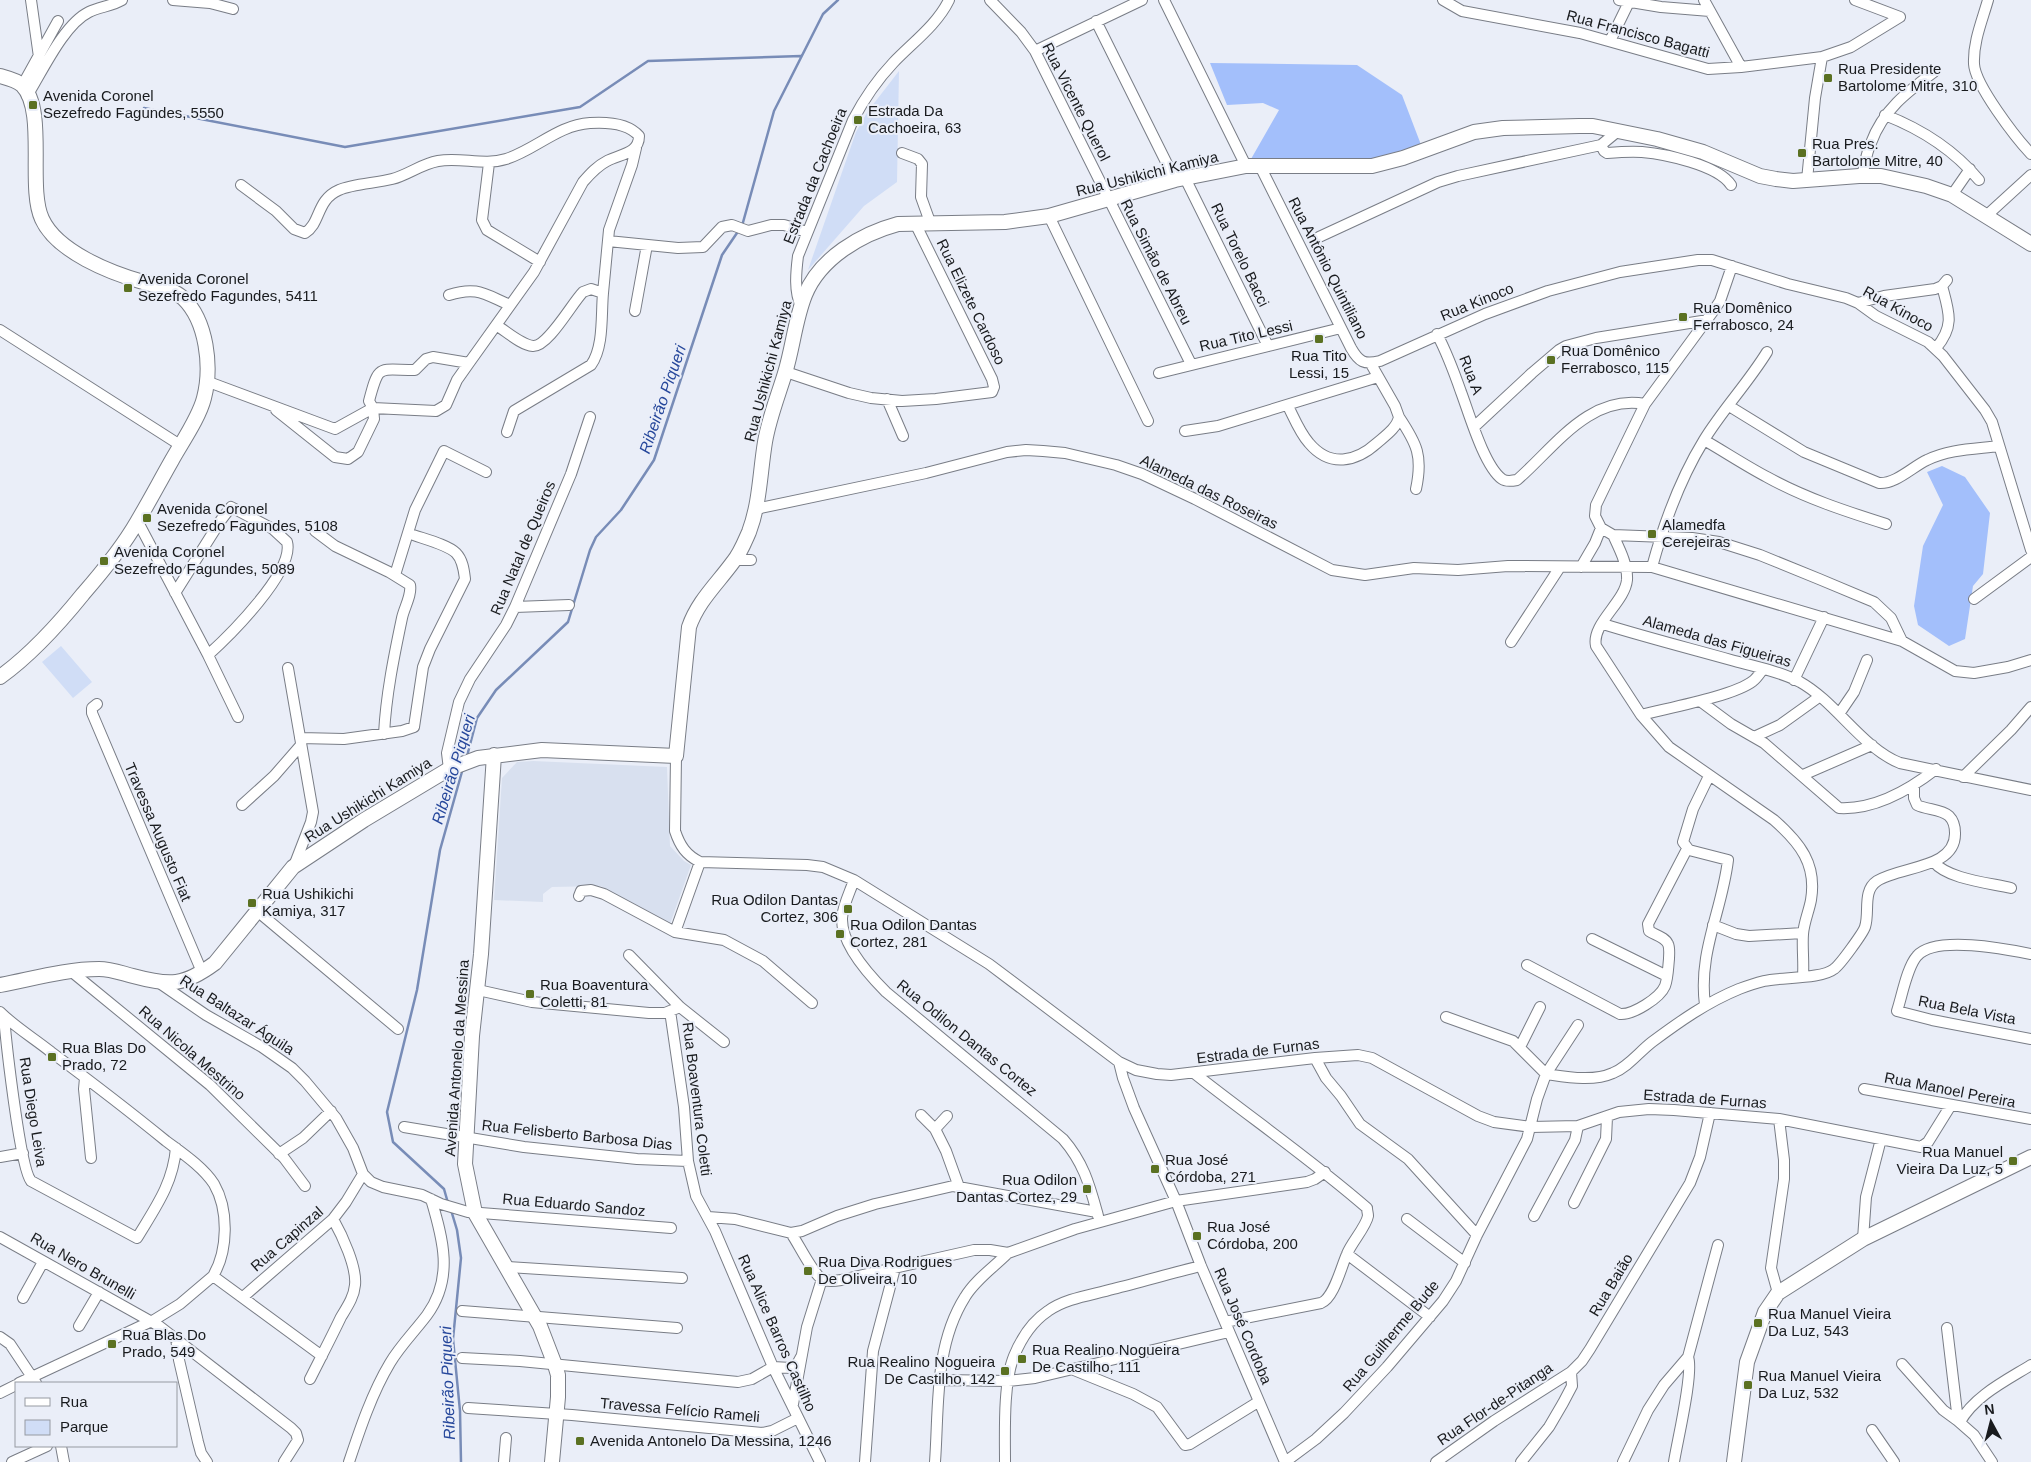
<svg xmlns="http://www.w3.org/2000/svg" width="2031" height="1462" viewBox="0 0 2031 1462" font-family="Arial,sans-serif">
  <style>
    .built { fill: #d8e0ef }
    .green { fill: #d0ddf6 }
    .forest { fill: #a3bffb }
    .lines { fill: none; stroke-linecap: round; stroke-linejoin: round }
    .stream { stroke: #788cb7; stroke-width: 2.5 }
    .street-casing { stroke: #797d86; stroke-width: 12 }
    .secondary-casing { stroke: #797d86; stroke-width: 16 }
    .street { stroke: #fff; stroke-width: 10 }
    .secondary { stroke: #fff; stroke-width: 14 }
    .poi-dot { fill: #5b7122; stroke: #eaeef8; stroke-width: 2 }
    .labels { text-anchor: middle; stroke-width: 4; stroke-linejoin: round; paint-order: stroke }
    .street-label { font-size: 15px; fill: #191b1e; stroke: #eaeef8 }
    .poi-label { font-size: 15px; fill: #191b1e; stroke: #eaeef8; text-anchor: start }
    .water-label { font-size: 16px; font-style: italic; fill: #26479b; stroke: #eaeef8 }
  </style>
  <rect width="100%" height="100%" fill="#eaeef8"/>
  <path class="built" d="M533 761 667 767 670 846 684 861 691 865 670 924 601 886 552 887 543 894V902L494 900 502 778 517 762Z"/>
  <path class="green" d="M899 71 897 182 864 206 808 270 856 132 868 111Z
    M61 646 92 682 73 698 42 662Z"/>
  <path class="forest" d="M1210 63 1357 65 1402 95 1423 150 1364 161 1251 159 1279 110 1263 103 1227 105Z
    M1942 466 1965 477 1990 513 1983 574 1973 586 1965 639 1949 646 1918 625 1914 606 1923 546 1943 505 1927 472Z"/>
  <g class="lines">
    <path class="stream" d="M144 108 345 147 580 107 648 61 801 56
      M742 226 774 111 823 14 838 0
      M467 756 477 718 496 690 568 622 590 550 596 537 621 510 654 460 722 255 739 230
      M448 1203 444 1189 393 1142 387 1112 417 990 440 850 463 768
      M451 1210 457 1230 461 1258 453 1339 460 1411 461 1462"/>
    <defs>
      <path id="street" d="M31 0 39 57
        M173 0 210 3 233 9
        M990 0 1021 32 1035 51 1191 364
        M1164 0 1246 166
        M1443 0 1462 11 1580 33 1708 69 1741 67 1822 57 1851 47 1900 17 1855 0
        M1619 0 1661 7 1710 11
        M1704 0 1741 67
        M1988 0C1982 21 1973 42 1974 64 1975 85 2016 138 2031 154
        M1096 21 1175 180
        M1610 41 1629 2
        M1035 51 1142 0
        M22 86 58 21
        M27 96C42 72 64 24 89 12 99 7 112 6 122 0
        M1885 115C1921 129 1954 150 1979 180
        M1601 145 1604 151 1607 153C1619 152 1631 151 1642 152 1665 154 1718 165 1731 185
        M902 153 918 159 922 164 921 197 930 222
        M489 163 482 220 487 230 540 262
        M1260 166 1351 348C1359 362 1364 365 1380 361L1485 314 1548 291 1620 272 1698 260H1712L1788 284 1846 298 1858 303 1876 316 1928 342 1943 356 1985 410 1992 422 2031 550
        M1862 176C1865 165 1866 153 1871 143 1883 110 1907 92 1934 72
        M1185 178 1268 346
        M1807 180 1815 98 1822 57
        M1952 195 1970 169
        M1049 216 1148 421
        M1985 217 2031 175
        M1319 237 1438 182 1458 176 1601 145 1618 131
        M608 241 678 248 703 247 722 227 732 225 748 231 771 225H784L807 232
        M1732 266 1720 301 1714 310 1645 404 1596 505 1595 516 1601 528 1613 535 1692 538 1719 542 1760 555 1819 579 1874 602 1891 618 1902 641 1955 671 1974 673 2008 667 2031 660
        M449 295C477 286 484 294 510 305
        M1858 303 1884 296 1935 289 1942 286 1947 280
        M801 306C794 292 796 272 798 256L853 120C864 99 877 80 893 63 912 43 937 25 949 0
        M635 311 647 245
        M496 325C506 331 521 345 533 346 548 347 572 303 583 292L591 289 603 293 609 230 632 165 636 148
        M0 330 180 445
        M1437 334C1447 353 1454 372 1461 392 1469 413 1484 466 1502 479 1506 482 1512 481 1517 480 1554 448 1589 394 1645 404
        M1936 348C1955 326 1949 312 1942 286
        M786 372 849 393 871 398 902 401 936 399 992 392 994 387 992 379 915 223
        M1159 373 1341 328
        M206 381 335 429 373 408 436 411 446 405 457 380 469 363 534 272 583 182C590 174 597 166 607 161 620 154 639 154 639 136 628 123 606 122 590 123 558 125 535 150 506 159 484 166 461 157 438 161 421 164 408 175 392 179 377 183 352 184 339 190 316 200 321 223 305 233L294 229 276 211 241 185
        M887 399 903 436
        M1288 406C1294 418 1300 433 1309 443 1330 468 1356 462 1377 443 1385 436 1397 428 1399 417L1395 406 1371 364
        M1729 406 1804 452 1879 483C1896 484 1912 467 1927 460 1949 449 1975 449 1999 446
        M276 410 335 457 348 459 358 452 374 419 373 408 369 401C379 363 378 370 415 370L426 359 433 357 469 363
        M1399 417C1417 444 1423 456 1416 489
        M1474 427 1532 373 1559 350 1566 346 1596 338 1708 320
        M1185 431 1218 426 1378 377
        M507 432 514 411 591 365C604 347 601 315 603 293
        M1704 440C1725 452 1746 466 1767 477 1805 498 1845 511 1886 524
        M756 509 926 473 1007 452 1026 450 1043 451 1065 453 1116 465 1142 474 1195 499 1332 570 1365 575 1414 568 1458 570 1508 566 1652 567 1902 641
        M138 522 208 655 238 717
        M315 531 335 546 389 572 410 585C412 595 404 608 402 618 394 656 386 695 384 734
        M1613 535C1619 548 1628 565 1627 580 1625 602 1591 624 1596 646L1641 715 1669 747 1774 820C1800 843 1817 864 1811 900 1809 911 1804 922 1803 934 1802 948 1804 962 1803 976
        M735 560H751
        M1581 567 1595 543 1601 528
        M1652 567C1664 523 1680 479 1704 440 1723 409 1748 383 1767 352
        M395 575 415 510 444 451 486 472
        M175 593 221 520 231 507 273 529 287 542C295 571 229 636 208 655
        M1974 599 2031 557
        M515 607 569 605
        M1603 624C1645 637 1688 648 1731 660 1753 666 1779 671 1800 682 1836 702 1862 748 1900 763L2031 790
        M1511 642 1560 567
        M288 668 313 812 311 822 294 866
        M1794 680 1824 617
        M1700 701 1731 724 1764 743 1839 808C1875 810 1909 790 1936 769
        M97 704 92 708V713L202 972
        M1839 714 1854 692 1867 660
        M1641 715C1668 708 1734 696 1753 681 1757 678 1760 673 1763 669
        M1754 737 1780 725 1819 697
        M300 738 344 739 402 731 414 727 423 667 430 649 465 579C464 571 463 560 456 553 447 544 420 538 408 533
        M676 756 675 831C680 846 686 855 700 862L807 865 823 867 854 880 989 964 1119 1062 1136 1070 1157 1074 1171 1075 1315 1058 1358 1055 1372 1058 1478 1116 1494 1122 1531 1127 1578 1126 1619 1112 1649 1109 1674 1110 1779 1119 1921 1147 1928 1142 1951 1105
        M449 769 447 753 459 702 470 679 506 625 515 607 571 474 590 417
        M1803 775 1872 745
        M1963 777 2011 730 2031 707
        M242 805 274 776 301 745
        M1934 862C1947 879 1990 883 2011 888
        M854 880C850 892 843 905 842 918 841 944 868 974 886 992L1063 1139C1083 1162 1089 1183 1097 1212
        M579 896 581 891 591 890 604 894 675 932 724 940 763 961 812 1003
        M256 910 398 1029
        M1713 925 1736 934 1749 936 1803 933
        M675 932 700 862
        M1592 939 1667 976
        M2031 954C2006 949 1935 935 1917 956 1907 967 1902 996 1897 1011L1932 1020 2031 1039
        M629 955 680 1007 724 1042
        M1527 965 1620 1014C1633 1015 1660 998 1665 986 1668 978 1668 968 1669 959 1669 955 1670 948 1668 944 1665 937 1655 935 1649 931L1648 924 1687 849
        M72 972 210 1085 284 1158 305 1186
        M158 982 206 1015 262 1047 292 1068 305 1081 336 1118 353 1148 363 1174 371 1182 383 1187 422 1195 441 1204 468 1212 671 1228
        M478 990 532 1002 649 1013H665L680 1007
        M1705 1005C1698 952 1722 911 1728 860L1689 850 1683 842 1693 809 1709 776
        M670 1011 684 1107 688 1161 696 1196 715 1231 773 1367 820 1462
        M0 1012C15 1027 35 1039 51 1052 90 1081 128 1110 166 1141 182 1153 203 1167 214 1184 229 1210 228 1251 213 1276L180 1304 154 1320 19 1383
        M4 1016C6 1041 20 1168 31 1181L137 1238C155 1208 173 1184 176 1148
        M1446 1017 1513 1041 1546 1074C1567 1077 1593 1082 1613 1073 1628 1067 1639 1052 1652 1042 1679 1022 1707 1002 1739 989 1747 986 1756 983 1764 981 1781 977 1822 979 1834 969 1840 965 1863 933 1865 927 1870 912 1862 891 1877 881 1900 866 1956 869 1955 833 1955 826 1954 821 1949 816 1941 809 1927 810 1917 805L1914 798V786
        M1520 1047 1540 1007
        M1315 1058 1326 1078 1341 1096 1360 1124 1408 1159 1477 1235
        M1119 1062 1123 1078 1134 1108 1176 1201 1201 1266 1285 1462
        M1194 1073C1251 1118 1312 1160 1367 1208 1367 1211 1368 1213 1368 1216 1366 1227 1351 1243 1347 1254 1341 1267 1334 1298 1321 1303L1225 1322
        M85 1078 84 1089 91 1158
        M1864 1089 2031 1119
        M921 1115 935 1129 946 1151 959 1187
        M404 1127 524 1147 637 1159 688 1161
        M935 1129 947 1116
        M279 1154 303 1138 331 1111
        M0 1157 23 1153
        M1574 1203 1606 1139 1607 1117
        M1534 1216 1575 1140 1578 1126
        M708 1217 735 1219 791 1233 802 1231 837 1216 875 1204 953 1186 1097 1212 1098 1216
        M1407 1219 1465 1263
        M791 1233C798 1243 813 1274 822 1279 827 1282 835 1281 841 1280L974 1250H990L1008 1253 1075 1229 1176 1201 1307 1182 1315 1179 1325 1172
        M0 1237 159 1326 291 1428 296 1433 298 1440 284 1462
        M1863 1239 1866 1197 1881 1139
        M1347 1254 1430 1317
        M507 1267 682 1278
        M213 1276 322 1356
        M1778 1293 1771 1268 1784 1179V1160L1779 1119
        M243 1297 333 1219 346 1202 363 1174
        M23 1298 43 1262
        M462 1311 677 1328
        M79 1326 99 1292
        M1947 1328 1958 1421 1974 1435 1992 1462
        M0 1337 10 1344 36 1383
        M176 1338 179 1360 198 1442 201 1453 207 1462
        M462 1358 520 1361 738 1382 752 1379 773 1367 791 1368 796 1366 801 1357
        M1902 1364 1943 1410 1958 1421
        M1074 1370 1133 1394 1157 1407 1185 1445 1190 1444 1258 1402
        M310 1379C320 1359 331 1338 341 1317 347 1307 354 1297 355 1285 357 1267 342 1235 333 1219
        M941 1380 1008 1381 1035 1378 1229 1332
        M0 1393 16 1385
        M793 1404 807 1327 822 1279
        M468 1408 572 1415 762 1433 772 1431 798 1418
        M1960 1422C1974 1396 2007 1380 2031 1365
        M1872 1430 1894 1462
        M61 1446 64 1462
        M12 1462 47 1446
        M349 1462C360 1429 372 1393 390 1363 400 1346 415 1331 427 1315 454 1278 443 1239 431 1199
        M504 1462 506 1438
        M865 1462 873 1351 895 1268
        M935 1462C939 1407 934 1346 965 1297 975 1280 994 1267 1008 1253
        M1005 1462C1005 1432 1003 1383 1014 1356 1021 1339 1033 1321 1048 1311 1066 1298 1092 1295 1113 1289 1142 1282 1171 1273 1201 1266
        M1285 1462 1316 1439 1344 1413 1387 1367 1443 1301 1456 1281 1477 1235 1527 1139 1537 1099 1546 1074 1578 1025
        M1436 1462 1494 1421 1571 1372
        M1521 1462 1549 1427 1563 1403 1572 1386 1571 1372 1582 1361 1590 1349 1690 1183 1700 1157 1710 1113
        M1623 1462 1648 1410 1664 1385 1688 1357
        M1674 1462C1677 1442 1694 1372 1688 1357L1718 1245"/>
      <path id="secondary" d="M0 76C7 78 16 80 22 85 47 110 27 187 42 219 57 252 111 273 143 282 156 286 172 288 183 298 207 321 212 367 204 398 199 418 182 442 172 460 160 481 149 502 137 522 122 548 103 571 83 594 58 625 32 654 0 677
        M494 755 481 954 472 1036 465 1164 475 1213 540 1326 555 1365 558 1375V1397L552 1462
        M0 985C32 979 66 969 99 969 111 969 121 973 133 976 170 986 184 986 215 963L293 867 364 820 449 769 478 758 542 750 676 756 689 627C698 601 717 584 733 562 740 554 745 541 749 532 760 503 760 472 765 442 769 418 778 396 785 373 793 347 795 320 805 295 820 258 861 234 898 224L1005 222 1049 216 1175 180 1246 166H1372L1403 158 1474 132 1503 128 1579 126H1593L1657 139 1703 152 1760 176 1776 179 1793 181 1859 176H1881L1926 186 1952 195 2031 244
        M1734 1462 1747 1362 1765 1312 1778 1293 1863 1239 2031 1157"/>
    </defs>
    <use href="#street" class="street-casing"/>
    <use href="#secondary" class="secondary-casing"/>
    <use href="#street" class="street"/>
    <use href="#secondary" class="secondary"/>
  </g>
  <g class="poi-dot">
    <rect x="1823" y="73" width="10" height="10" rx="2.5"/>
    <rect x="28" y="100" width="10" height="10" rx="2.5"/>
    <rect x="853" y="115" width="10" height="10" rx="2.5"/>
    <rect x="1797" y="148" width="10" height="10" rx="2.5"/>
    <rect x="123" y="283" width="10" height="10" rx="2.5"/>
    <rect x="1678" y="312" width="10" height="10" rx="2.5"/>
    <rect x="1314" y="334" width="10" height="10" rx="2.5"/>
    <rect x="1546" y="355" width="10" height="10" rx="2.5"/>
    <rect x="142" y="513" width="10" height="10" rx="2.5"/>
    <rect x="1647" y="529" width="10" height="10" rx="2.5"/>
    <rect x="99" y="556" width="10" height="10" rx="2.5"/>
    <rect x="247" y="898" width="10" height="10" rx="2.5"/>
    <rect x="843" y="904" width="10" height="10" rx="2.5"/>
    <rect x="835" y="929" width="10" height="10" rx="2.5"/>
    <rect x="525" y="989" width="10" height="10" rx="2.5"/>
    <rect x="47" y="1052" width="10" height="10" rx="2.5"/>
    <rect x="2008" y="1156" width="10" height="10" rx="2.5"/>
    <rect x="1150" y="1164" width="10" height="10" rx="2.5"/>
    <rect x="1082" y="1184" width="10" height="10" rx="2.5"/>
    <rect x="1192" y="1231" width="10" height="10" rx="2.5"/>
    <rect x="803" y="1266" width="10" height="10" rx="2.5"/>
    <rect x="1753" y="1318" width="10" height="10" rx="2.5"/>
    <rect x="107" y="1339" width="10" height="10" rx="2.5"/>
    <rect x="1017" y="1354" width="10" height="10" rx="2.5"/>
    <rect x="1000" y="1366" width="10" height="10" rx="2.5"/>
    <rect x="1743" y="1380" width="10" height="10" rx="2.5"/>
    <rect x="575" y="1436" width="10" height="10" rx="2.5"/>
  </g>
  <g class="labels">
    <g class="street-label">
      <text transform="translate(1638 34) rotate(15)" y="5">Rua Francisco Bagatti</text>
      <text transform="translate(1076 102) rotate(63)" y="5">Rua Vicente Querol</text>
      <text transform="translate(1147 174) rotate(-14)" y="5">Rua Ushikichi Kamiya</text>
      <text transform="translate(815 176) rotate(-68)" y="5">Estrada da Cachoeira</text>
      <text transform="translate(1240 255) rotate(64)" y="5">Rua Torelo Bacci</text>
      <text transform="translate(1156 262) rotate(63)" y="5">Rua Simão de Abreu</text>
      <text transform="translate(1328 268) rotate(63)" y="5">Rua Antônio Quintiliano</text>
      <text transform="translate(971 302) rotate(64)" y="5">Rua Elizete Cardoso</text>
      <text transform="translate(1477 302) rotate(-22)" y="5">Rua Kinoco</text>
      <text transform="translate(1898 309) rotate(29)" y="5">Rua Kinoco</text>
      <text transform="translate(1246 336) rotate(-13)" y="5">Rua Tito Lessi</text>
      <text transform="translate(768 371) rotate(-75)" y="5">Rua Ushikichi Kamiya</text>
      <text transform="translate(1471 375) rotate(69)" y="5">Rua A</text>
      <text transform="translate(1209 492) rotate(26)" y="5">Alameda das Roseiras</text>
      <text transform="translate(523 548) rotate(-67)" y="5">Rua Natal de Queiros</text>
      <text transform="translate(1717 641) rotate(16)" y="5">Alameda das Figueiras</text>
      <text transform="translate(368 800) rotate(-32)" y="5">Rua Ushikichi Kamiya</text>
      <text transform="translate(158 832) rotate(67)" y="5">Travessa Augusto Fiat</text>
      <text transform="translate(1967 1010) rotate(11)" y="5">Rua Bela Vista</text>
      <text transform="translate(237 1015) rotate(33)" y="5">Rua Baltazar Águila</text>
      <text transform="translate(967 1038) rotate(39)" y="5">Rua Odilon Dantas Cortez</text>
      <text transform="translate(1258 1051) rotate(-7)" y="5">Estrada de Furnas</text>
      <text transform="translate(192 1053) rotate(41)" y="5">Rua Nicola Mestrino</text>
      <text transform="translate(457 1058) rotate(-86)" y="5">Avenida Antonelo da Messina</text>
      <text transform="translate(1950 1090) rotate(11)" y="5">Rua Manoel Pereira</text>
      <text transform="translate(697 1099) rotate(83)" y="5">Rua Boaventura Coletti</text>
      <text transform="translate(1705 1099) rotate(4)" y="5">Estrada de Furnas</text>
      <text transform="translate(33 1112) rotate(81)" y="5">Rua Diego Leiva</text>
      <text transform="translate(577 1135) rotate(6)" y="5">Rua Felisberto Barbosa Dias</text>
      <text transform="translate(574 1205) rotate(5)" y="5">Rua Eduardo Sandoz</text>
      <text transform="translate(287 1239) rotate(-41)" y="5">Rua Capinzal</text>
      <text transform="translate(83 1266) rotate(30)" y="5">Rua Nero Brunelli</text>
      <text transform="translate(1611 1285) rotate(-59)" y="5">Rua Baião</text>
      <text transform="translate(1243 1326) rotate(67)" y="5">Rua José Cordoba</text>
      <text transform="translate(777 1333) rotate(66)" y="5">Rua Alice Barros Castilho</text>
      <text transform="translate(1391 1336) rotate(-50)" y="5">Rua Guilherme Bude</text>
      <text transform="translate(1495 1404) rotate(-34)" y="5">Rua Flor-de-Pitanga</text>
      <text transform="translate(680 1410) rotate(5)" y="5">Travessa Felício Rameli</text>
    </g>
    <g class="poi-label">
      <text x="1838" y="74">Rua Presidente<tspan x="1838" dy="17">Bartolome Mitre, 310</tspan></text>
      <text x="43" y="101">Avenida Coronel<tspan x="43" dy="17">Sezefredo Fagundes, 5550</tspan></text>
      <text x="868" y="116">Estrada Da<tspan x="868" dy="17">Cachoeira, 63</tspan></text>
      <text x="1812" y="149">Rua Pres.<tspan x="1812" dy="17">Bartolome Mitre, 40</tspan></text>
      <text x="138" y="284">Avenida Coronel<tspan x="138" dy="17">Sezefredo Fagundes, 5411</tspan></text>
      <text x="1693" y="313">Rua Domênico<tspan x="1693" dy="17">Ferrabosco, 24</tspan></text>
      <text x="1561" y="356">Rua Domênico<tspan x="1561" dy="17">Ferrabosco, 115</tspan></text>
      <text x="1319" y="361" text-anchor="middle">Rua Tito<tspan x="1319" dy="17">Lessi, 15</tspan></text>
      <text x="157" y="514">Avenida Coronel<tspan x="157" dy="17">Sezefredo Fagundes, 5108</tspan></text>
      <text x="1662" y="530">Alamedfa<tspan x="1662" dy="17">Cerejeiras</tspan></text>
      <text x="114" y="557">Avenida Coronel<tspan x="114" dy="17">Sezefredo Fagundes, 5089</tspan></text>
      <text x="262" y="899">Rua Ushikichi<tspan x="262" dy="17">Kamiya, 317</tspan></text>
      <text x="838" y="905" text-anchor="end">Rua Odilon Dantas<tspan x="838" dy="17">Cortez, 306</tspan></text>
      <text x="850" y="930">Rua Odilon Dantas<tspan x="850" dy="17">Cortez, 281</tspan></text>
      <text x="540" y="990">Rua Boaventura<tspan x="540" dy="17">Coletti, 81</tspan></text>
      <text x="62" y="1053">Rua Blas Do<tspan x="62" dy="17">Prado, 72</tspan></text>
      <text x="2003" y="1157" text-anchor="end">Rua Manuel<tspan x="2003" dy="17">Vieira Da Luz, 5</tspan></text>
      <text x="1165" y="1165">Rua José<tspan x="1165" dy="17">Córdoba, 271</tspan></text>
      <text x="1077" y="1185" text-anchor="end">Rua Odilon<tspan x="1077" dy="17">Dantas Cortez, 29</tspan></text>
      <text x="1207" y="1232">Rua José<tspan x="1207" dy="17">Córdoba, 200</tspan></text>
      <text x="818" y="1267">Rua Diva Rodrigues<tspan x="818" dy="17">De Oliveira, 10</tspan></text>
      <text x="1768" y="1319">Rua Manuel Vieira<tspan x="1768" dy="17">Da Luz, 543</tspan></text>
      <text x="122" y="1340">Rua Blas Do<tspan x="122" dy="17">Prado, 549</tspan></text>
      <text x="1032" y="1355">Rua Realino Nogueira<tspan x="1032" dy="17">De Castilho, 111</tspan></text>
      <text x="995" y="1367" text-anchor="end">Rua Realino Nogueira<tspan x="995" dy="17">De Castilho, 142</tspan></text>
      <text x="1758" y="1381">Rua Manuel Vieira<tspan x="1758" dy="17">Da Luz, 532</tspan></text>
      <text x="590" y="1446">Avenida Antonelo Da Messina, 1246</text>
    </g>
    <g class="water-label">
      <text transform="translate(662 399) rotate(-71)" y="6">Ribeirão Piqueri</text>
      <text transform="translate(453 769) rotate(-73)" y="6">Ribeirão Piqueri</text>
      <text transform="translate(447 1383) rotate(-92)" y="6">Ribeirão Piqueri</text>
    </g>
  </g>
  <rect x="15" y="1382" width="162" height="65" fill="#eaeef8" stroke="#969aa1"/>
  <rect x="25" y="1398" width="25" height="8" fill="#ffffff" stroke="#969aa1"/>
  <text x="60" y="1407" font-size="15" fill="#191b1e">Rua</text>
  <rect x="25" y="1420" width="25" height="15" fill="#d0ddf6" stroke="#969aa1"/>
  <text x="60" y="1432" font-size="15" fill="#191b1e">Parque</text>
  <g transform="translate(1991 1422) rotate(353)" stroke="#eaeef8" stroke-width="4" paint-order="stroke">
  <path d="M0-4L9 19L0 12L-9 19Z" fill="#191b1e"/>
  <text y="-8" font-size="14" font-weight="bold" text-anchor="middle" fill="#191b1e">N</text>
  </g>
</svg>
